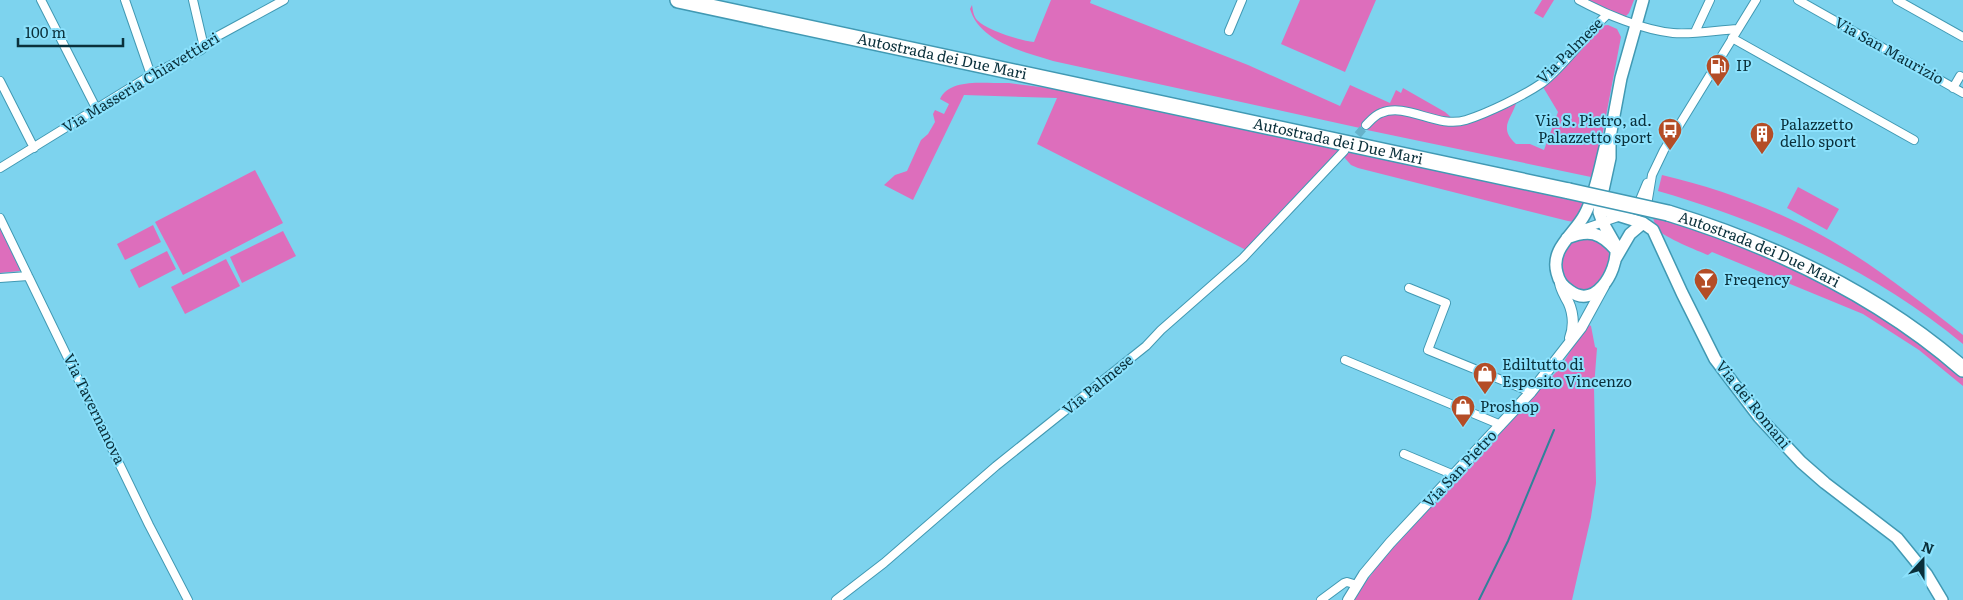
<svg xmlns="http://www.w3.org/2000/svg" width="1963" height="600" viewBox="0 0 1963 600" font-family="Literata,serif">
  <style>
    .green { fill: #dd6ebc }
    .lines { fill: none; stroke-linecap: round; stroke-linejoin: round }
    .stream { stroke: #30829a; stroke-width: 2 }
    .minor-tunnel { stroke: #66b2ca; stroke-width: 8; stroke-dasharray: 8 4; stroke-linecap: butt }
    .minor-casing { stroke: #4199b3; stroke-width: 10 }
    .tertiary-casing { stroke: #4199b3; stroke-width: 12 }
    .secondary-casing { stroke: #4199b3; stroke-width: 14 }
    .motorway-casing { stroke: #4199b3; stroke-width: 18 }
    .minor { stroke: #fff; stroke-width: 8 }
    .tertiary { stroke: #fff; stroke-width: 10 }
    .secondary { stroke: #fff; stroke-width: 11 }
    .motorway { stroke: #fff; stroke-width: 15 }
    .motorway-bridge-casing { stroke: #4199b3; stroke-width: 18; stroke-linecap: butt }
    .motorway-bridge { stroke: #fff; stroke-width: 15 }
    .labels { text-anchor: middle; stroke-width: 4; stroke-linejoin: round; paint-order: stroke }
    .street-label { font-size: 15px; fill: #0a303b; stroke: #8be1fc }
    .poi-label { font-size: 15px; fill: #0a303b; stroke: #8be1fc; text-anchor: start }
  </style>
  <rect width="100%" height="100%" fill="#7dd3ee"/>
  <path class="green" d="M1051 0H1091L1090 3 1248 65 1340 106 1350 85 1390 103 1396 90 1401 93 1403 88 1445 112 1453 119 1392 107C1378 109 1368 117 1360 128L1053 61C1024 52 980 42 970 9L972 5C973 10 973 15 977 20 988 31 1019 40 1034 42Z
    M1300 0H1376L1345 72 1281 44Z
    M1542 0H1554L1543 18 1534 13Z
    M1588 0H1634L1629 13 1626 16 1606 11Z
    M1608 25 1617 29 1621 37 1598 158 1591 177 1367 130C1394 94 1424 131 1456 125 1471 123 1501 107 1517 100 1513 118 1497 127 1516 144H1530L1544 150 1558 112 1543 87 1600 26Z
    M1009 83 1057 89 1341 150 1246 250 1037 144 1057 98 964 95 913 200 884 185 895 175 907 171 921 140 928 134 935 122 933 114 935 110 944 114 949 104 940 99C950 77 988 84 1009 83Z
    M1348 152 1586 202 1574 222 1568 221 1358 168 1351 165 1343 156Z
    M255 170 283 223 183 275 155 222Z
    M1662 175C1717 188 1773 208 1823 236 1872 263 1918 300 1963 335V344C1874 270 1768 223 1658 191Z
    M1798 187 1839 209 1827 230 1787 208Z
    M1652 215 1671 222 1725 238 1811 275 1898 326 1963 376V386L1919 350 1863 314 1712 252 1708 255C1698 251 1664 237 1658 230 1655 226 1654 220 1652 215Z
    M153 225 161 242 125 260 117 244Z
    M0 226 21 269 20 271 0 273Z
    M283 231 296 256 242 283 230 257Z
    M1589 236 1608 247C1611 260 1608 274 1599 285 1596 289 1590 291 1586 293L1564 284 1560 260C1569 243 1570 240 1589 236Z
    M167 251 176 269 139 288 130 270Z
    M226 259 240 286 185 314 171 287Z
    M1587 324 1591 326 1595 347 1597 348 1594 387 1596 483 1591 517 1572 600H1353L1381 561 1560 368Z"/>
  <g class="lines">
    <path class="stream" d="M1479 600 1508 541 1554 430"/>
    <path class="minor-tunnel" d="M1350 144 1366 125"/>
    <defs>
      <path id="minor" d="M41 0 97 110
        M125 0 151 75
        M193 0 204 47
        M1579 0C1605 14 1643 30 1673 33 1692 35 1718 30 1738 29
        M1798 0 1963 93
        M1897 0 1963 37
        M1229 31 1242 0
        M1695 32 1710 0
        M1732 38 1914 140
        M0 81 34 148
        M1953 88 1960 76
        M1366 125C1370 121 1375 115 1381 113 1407 102 1437 129 1466 120 1488 113 1523 96 1542 83 1565 66 1585 34 1608 14
        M0 168 151 75 201 50 216 37 284 0
        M1637 207 1647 183
        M1646 211 1652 175 1664 150 1756 0
        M0 218 149 525 188 600
        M1581 232 1586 228 1621 216
        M0 278 28 276
        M1409 288 1446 303 1428 350 1531 392
        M1345 360 1501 425
        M1404 454 1454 475
        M836 600 884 563 996 466 1146 346 1161 330 1243 258 1344 151
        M1321 600 1344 583 1347 582 1357 585"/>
      <path id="tertiary" d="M1560 283C1561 289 1563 292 1566 298 1573 309 1575 325 1570 338
        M1348 600 1364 574 1390 543 1531 392 1581 328 1604 286"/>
      <path id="secondary" d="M1600 204 1611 213 1643 223 1653 230 1682 293 1715 359 1759 417 1801 462 1825 483 1897 538 1927 575 1942 600
        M1567 238C1589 229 1600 232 1616 250 1617 272 1595 310 1570 291 1563 286 1559 282 1557 273 1550 248 1575 234 1585 214 1596 193 1600 166 1606 144L1610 137
        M1615 244 1603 223 1599 212 1600 204 1610 158V137L1621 78 1643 0
        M1616 258 1630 234 1643 223"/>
      <g id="motorway">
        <path id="s1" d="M678 0 1569 191"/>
        <path id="s2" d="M1668 213C1775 246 1878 295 1963 369"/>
      </g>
    </defs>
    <use href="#minor" class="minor-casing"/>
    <use href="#tertiary" class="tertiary-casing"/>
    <use href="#secondary" class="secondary-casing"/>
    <use href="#motorway" class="motorway-casing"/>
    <use href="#minor" class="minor"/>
    <use href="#tertiary" class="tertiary"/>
    <use href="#secondary" class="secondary"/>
    <use href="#motorway" class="motorway"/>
    <defs>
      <path id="motorway-bridge" d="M1569 191 1668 213"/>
    </defs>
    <use href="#motorway-bridge" class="motorway-bridge-casing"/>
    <use href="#motorway-bridge" class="motorway-bridge"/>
  </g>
  <defs>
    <symbol id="fuel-pin" viewBox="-11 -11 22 30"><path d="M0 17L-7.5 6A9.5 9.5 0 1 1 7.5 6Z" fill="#b44d26" stroke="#8be1fc"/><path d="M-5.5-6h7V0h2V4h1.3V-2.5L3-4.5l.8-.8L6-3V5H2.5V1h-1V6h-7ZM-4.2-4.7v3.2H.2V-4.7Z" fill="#fff"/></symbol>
    <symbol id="bus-pin" viewBox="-11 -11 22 30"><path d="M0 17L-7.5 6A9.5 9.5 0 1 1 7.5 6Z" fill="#b44d26" stroke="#8be1fc"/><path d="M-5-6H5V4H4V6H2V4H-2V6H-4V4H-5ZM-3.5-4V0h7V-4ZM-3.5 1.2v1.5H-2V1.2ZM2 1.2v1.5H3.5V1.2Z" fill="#fff"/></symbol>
    <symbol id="building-pin" viewBox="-11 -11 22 30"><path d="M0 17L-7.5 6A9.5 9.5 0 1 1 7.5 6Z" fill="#b44d26" stroke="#8be1fc"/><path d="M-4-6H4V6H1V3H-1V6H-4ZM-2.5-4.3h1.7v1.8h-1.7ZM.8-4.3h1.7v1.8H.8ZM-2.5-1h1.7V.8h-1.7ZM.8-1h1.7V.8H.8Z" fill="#fff"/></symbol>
    <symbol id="bar-pin" viewBox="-11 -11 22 30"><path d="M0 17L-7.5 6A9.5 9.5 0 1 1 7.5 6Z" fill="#b44d26" stroke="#8be1fc"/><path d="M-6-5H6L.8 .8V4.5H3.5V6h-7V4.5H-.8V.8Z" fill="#fff"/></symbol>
    <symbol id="shop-pin" viewBox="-11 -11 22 30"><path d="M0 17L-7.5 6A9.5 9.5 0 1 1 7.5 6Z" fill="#b44d26" stroke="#8be1fc"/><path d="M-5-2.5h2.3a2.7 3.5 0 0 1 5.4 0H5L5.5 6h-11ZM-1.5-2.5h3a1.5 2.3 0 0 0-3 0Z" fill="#fff"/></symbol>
  </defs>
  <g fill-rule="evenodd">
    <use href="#fuel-pin" x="1704" y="52" width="28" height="38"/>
    <use href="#bus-pin" x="1656" y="116" width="28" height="38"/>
    <use href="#building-pin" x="1748" y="120" width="28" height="38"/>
    <use href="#bar-pin" x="1692" y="266" width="28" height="38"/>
    <use href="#shop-pin" x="1471" y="360" width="28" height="38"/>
    <use href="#shop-pin" x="1449" y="393" width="28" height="38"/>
  </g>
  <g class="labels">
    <g class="street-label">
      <text transform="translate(1570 51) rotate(-45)" y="5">Via Palmese</text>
      <text transform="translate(1889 51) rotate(29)" y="5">Via San Maurizio</text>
      <text dy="5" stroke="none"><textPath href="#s1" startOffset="270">Autostrada dei Due Mari</textPath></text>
      <text transform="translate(141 83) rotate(-31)" y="5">Via Masseria Chiavettieri</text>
      <text dy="5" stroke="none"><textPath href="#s1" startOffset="675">Autostrada dei Due Mari</textPath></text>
      <text dy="5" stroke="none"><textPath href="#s2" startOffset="98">Autostrada dei Due Mari</textPath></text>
      <text transform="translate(1098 385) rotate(-39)" y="5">Via Palmese</text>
      <text transform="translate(1753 405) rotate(51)" y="5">Via dei Romani</text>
      <text transform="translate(94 409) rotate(64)" y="5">Via Tavernanova</text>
      <text transform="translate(1460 469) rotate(-47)" y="5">Via San Pietro</text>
    </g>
    <g class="poi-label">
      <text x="1736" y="71">IP</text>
      <text x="1652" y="126" text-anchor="end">Via S. Pietro, ad.<tspan x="1652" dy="17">Palazzetto sport</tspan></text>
      <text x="1780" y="130">Palazzetto<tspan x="1780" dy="17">dello sport</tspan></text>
      <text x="1724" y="285">Freqency</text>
      <text x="1502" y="370">Ediltutto di<tspan x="1502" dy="17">Esposito Vincenzo</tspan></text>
      <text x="1480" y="412">Proshop</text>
    </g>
  </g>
  <g transform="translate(1923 560) rotate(21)" stroke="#8be1fc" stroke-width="4" paint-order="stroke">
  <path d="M0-4L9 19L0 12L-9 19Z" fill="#0a303b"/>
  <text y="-8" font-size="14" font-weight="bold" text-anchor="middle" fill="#0a303b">N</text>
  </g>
  <path d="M18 38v8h105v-8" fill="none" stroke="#0a303b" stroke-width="2.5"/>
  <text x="25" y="38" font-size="15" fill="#0a303b" stroke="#8be1fc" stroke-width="4" paint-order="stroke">100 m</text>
</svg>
